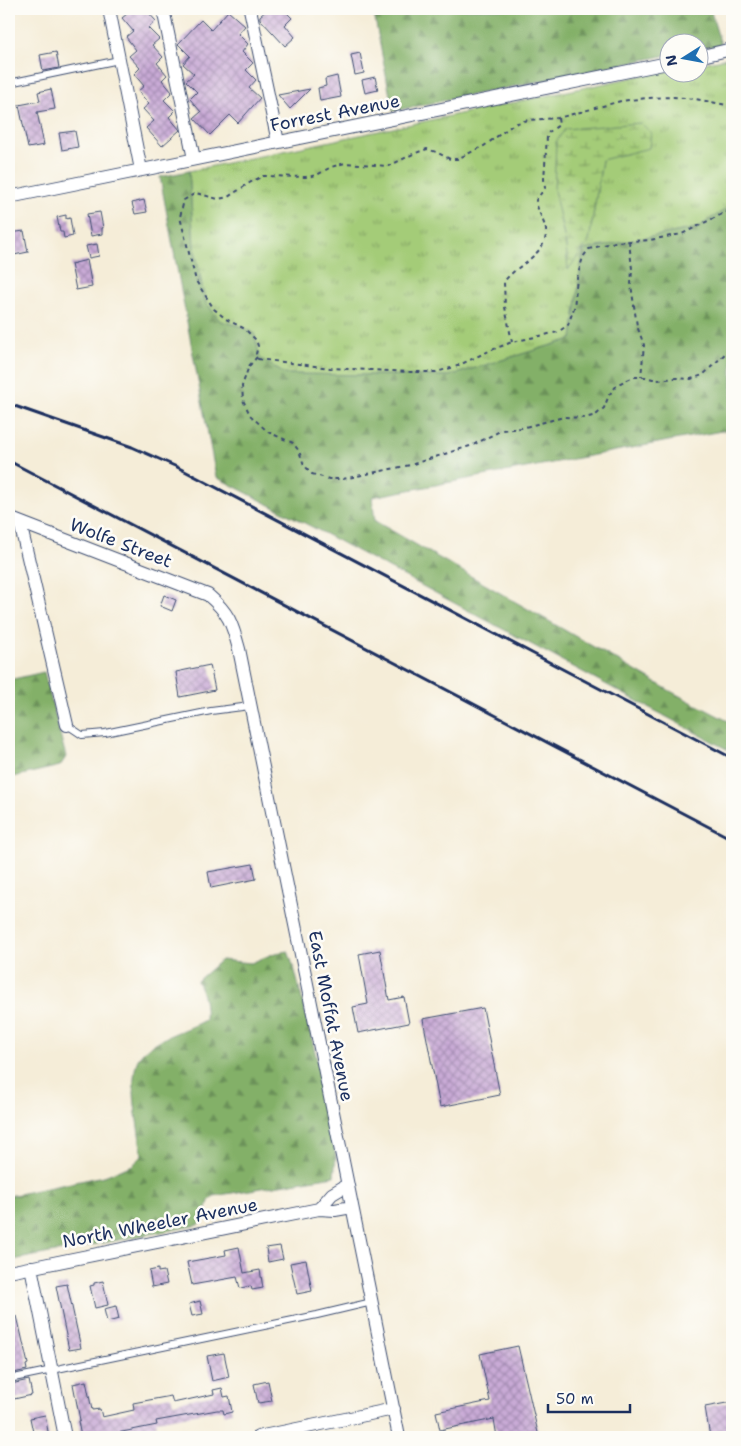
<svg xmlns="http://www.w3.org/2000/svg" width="741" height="1446" viewBox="0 0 741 1446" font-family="'Shantell Sans',sans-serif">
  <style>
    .grass { fill: url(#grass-tufts); stroke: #607e6b; fill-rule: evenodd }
    .forest { fill: url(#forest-firs); stroke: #4f7063 }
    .wetland { fill: url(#wetland-marsh); stroke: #607e6b }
    .building { fill: url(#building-cross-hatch) }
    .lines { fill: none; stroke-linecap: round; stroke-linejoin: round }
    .service-casing { stroke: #3c4c70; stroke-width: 8 }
    .minor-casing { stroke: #3c4c70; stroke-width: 14 }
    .path { stroke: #3c4c70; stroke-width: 2; stroke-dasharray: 4 4; stroke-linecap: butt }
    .service { stroke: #fff; stroke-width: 6 }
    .minor { stroke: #fff; stroke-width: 12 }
    .rail { stroke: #1b2f5e; stroke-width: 3 }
    .labels { text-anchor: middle; stroke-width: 5; stroke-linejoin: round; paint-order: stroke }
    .street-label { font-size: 18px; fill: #1b2f5e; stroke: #fdfcf7 }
  </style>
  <defs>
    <pattern id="grass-tufts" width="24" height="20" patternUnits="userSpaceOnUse" patternTransform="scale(1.25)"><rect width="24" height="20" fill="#a4cc78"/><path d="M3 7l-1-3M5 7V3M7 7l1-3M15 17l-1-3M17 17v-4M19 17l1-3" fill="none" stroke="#85a666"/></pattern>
    <pattern id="forest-firs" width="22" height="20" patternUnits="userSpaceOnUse" patternTransform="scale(1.25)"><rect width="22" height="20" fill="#83b068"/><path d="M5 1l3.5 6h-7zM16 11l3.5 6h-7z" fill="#6a9059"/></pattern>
    <pattern id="wetland-marsh" width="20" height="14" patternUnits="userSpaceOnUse" patternTransform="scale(1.25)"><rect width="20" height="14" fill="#a4cc78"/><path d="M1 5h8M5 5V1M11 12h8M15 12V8" fill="none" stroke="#85a666"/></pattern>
    <pattern id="building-cross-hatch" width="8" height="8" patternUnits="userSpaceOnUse" patternTransform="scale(1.25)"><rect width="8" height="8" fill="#c9aad6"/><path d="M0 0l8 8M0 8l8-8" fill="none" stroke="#a28bb1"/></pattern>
  </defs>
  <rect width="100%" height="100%" fill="#fdfcf7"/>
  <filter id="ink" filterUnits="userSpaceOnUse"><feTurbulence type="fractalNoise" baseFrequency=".02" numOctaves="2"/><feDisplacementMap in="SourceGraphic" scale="10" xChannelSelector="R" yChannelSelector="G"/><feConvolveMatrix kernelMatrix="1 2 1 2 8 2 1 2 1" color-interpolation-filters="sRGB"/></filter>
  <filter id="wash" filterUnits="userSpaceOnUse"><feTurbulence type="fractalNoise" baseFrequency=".0096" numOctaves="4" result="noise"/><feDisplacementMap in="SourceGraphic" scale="20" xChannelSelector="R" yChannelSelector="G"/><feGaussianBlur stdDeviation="1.12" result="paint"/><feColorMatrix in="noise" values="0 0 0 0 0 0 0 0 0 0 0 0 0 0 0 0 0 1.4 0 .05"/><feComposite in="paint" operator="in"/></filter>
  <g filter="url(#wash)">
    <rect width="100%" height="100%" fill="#f5edd8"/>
    <path class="grass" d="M732 57V205L697 228 583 250 572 339 449 376 285 374 259 358 254 333 240 326 220 321 205 301 194 245 189 171 668 70V72H698L699 64ZM566 129 602 160 589 241 568 269 566 245 561 223Z"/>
    <path class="forest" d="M373 9H710L721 45 699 49 698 42H668V55L393 111Z
      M189 171 194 245 205 301 220 321 240 326 254 333 260 358 285 374 449 376 572 339 583 250 697 228 732 205V429L372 497 375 521 672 692 732 723V752L318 530 216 477 160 177Z
      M44 672 66 757 60 766 9 778V680Z
      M288 951 295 971 318 1064 336 1157 334 1176 214 1196 209 1201 204 1220 198 1225 13 1260 9 1249V1196L104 1176 133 1165 142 1155C140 1131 124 1070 143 1052 161 1036 185 1031 205 1020 206 1006 204 994 197 981L221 960 251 963 275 953Z"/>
    <path class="wetland" d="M641 123 651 133 649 148 602 160 589 241 568 270 566 245 554 190 556 142 565 129Z"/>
    <g id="blocks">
      <path class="building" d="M133 9H145L156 21 148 28 159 39 152 45 163 57 157 63 167 75 162 80 172 92 164 100 175 111 169 117 180 130 162 146 146 128 154 121 143 109 149 104 138 91 144 86 134 74 140 68 129 56 136 50 126 37 133 31 122 18Z
        M268 9H283L292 18 285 25 295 37 285 46 260 19V16Z
        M228 11 245 26 238 34 248 44 242 52 253 63 246 70 256 80 249 88 260 98 238 123 230 115 210 135 194 118 201 112 190 99 197 92 186 81 194 74 183 64 190 56 178 44 201 20 211 30Z
        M56 52 59 68 43 71 40 55Z
        M360 53 364 73 355 75 351 55Z
        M337 76 341 97 320 101 318 88 326 86 325 79Z
        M375 77 378 90 365 93 362 80Z
        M51 89 55 109 37 112 44 145 28 148 19 105 40 101 38 92Z
        M310 89 290 109 278 95Z
        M75 131 78 147 62 150 59 133Z
        M144 200 147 212 135 214 132 203Z
        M100 212 103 228H102V234L91 236 87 214Z
        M66 215V219L70 218 73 236 64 238 63 232H60L57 217Z
        M24 231 28 252 14 255 10 233Z
        M97 244 99 256 89 258 86 246Z
        M87 260 92 287 76 290 71 264Z
        M164 595 176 600 172 611 160 606Z
        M210 665 215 690 180 697 176 672Z
        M253 864 256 879 211 888 208 872Z
        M380 950 389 1000 404 997 409 1023 358 1033 353 1007 368 1004 359 954Z
        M483 1008 500 1095 440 1107 423 1019Z
        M280 1246 283 1259 268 1262 266 1248Z
        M239 1247 244 1273 260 1270 263 1288 252 1290 251 1286 240 1288 237 1277 192 1285 187 1262 226 1255 225 1250Z
        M306 1260 312 1291 297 1294 290 1263Z
        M158 1269V1272L164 1271 167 1284 152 1287 149 1271Z
        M103 1281 108 1305 95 1308 90 1286 94 1285V1283Z
        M67 1284 81 1348 69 1350 56 1286Z
        M200 1301 203 1314 192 1316 189 1304Z
        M116 1306 119 1319 107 1322 104 1309Z
        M17 1316 28 1364 26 1365 27 1370 9 1374V1362L12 1361 9 1346V1318Z
        M518 1346 539 1437H497L494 1419 440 1430 436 1412 490 1401 480 1354Z
        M224 1353 229 1377 212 1381 207 1356Z
        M29 1380 32 1395 14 1399 11 1384Z
        M86 1381 92 1410 100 1409 102 1417 134 1410 133 1403 171 1396 173 1403 214 1394 213 1390 222 1388 224 1397 229 1396 232 1412 224 1414 223 1410H217L156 1421 157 1425 117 1433 118 1437H81L78 1421 80 1420 73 1384Z
        M268 1381 272 1401 258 1403 254 1384Z
        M732 1402V1437H710L705 1407Z
        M45 1415 49 1437H34L30 1418Z"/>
    </g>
  </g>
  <g filter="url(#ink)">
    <use href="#blocks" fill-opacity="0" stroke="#3c4c70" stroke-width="1"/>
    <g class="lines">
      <defs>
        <path id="service" d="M9 83 119 60
          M67 725 82 735 105 733 211 711 250 706
          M9 1379 317 1315 372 1302"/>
        <path id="minor" d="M109 9 141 170
          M163 9 194 159
          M250 9 278 142
          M698 57 732 49
          M9 197 668 63
          M9 518 208 595C229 613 232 623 239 649L399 1437
          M20 523 67 725
          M319 1209 332 1194 347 1185
          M31 1267 65 1437
          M9 1272 319 1209 335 1210 352 1207
          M258 1437 394 1409"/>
      </defs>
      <use href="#service" class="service-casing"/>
      <use href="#minor" class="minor-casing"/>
      <path class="path" d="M732 106 695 99 673 97 647 98 621 101 558 118 528 120 514 124 484 146 457 159H450L436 152 427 149 413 154 389 166 345 163 331 167 317 175 306 177 263 176 251 182 228 197 218 199 196 193 184 200 180 217 196 281 214 309 226 319 245 329 256 340 258 346 256 354 258 359 330 368 411 372H436L455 367 489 351 512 342 558 332 568 325 574 308 577 278 583 257 589 249 615 242 650 240 682 234 732 209
        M629 241 632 269 631 285 637 326 644 345 641 377
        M512 342 505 307 504 282C515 265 548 255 546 230 544 220 537 211 536 200L545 188 544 179 547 137 549 132 559 125 558 118
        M257 357 249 366 242 386 243 400 250 415 268 432 293 443 299 451 304 465 312 474 329 479H343L410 465 473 445 502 430 521 428 564 417 585 418 596 415 604 408 609 395 618 384 634 377H645L657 380 676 378 691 379 703 375 732 347"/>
      <use href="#service" class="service"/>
      <use href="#minor" class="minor"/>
      <path class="rail" d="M9 404 132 447 177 467 732 758
        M9 461 732 839"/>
    </g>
  </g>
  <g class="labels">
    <g class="street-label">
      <text transform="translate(335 113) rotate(-11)" y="6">Forrest Avenue</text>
      <text transform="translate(121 543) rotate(21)" y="6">Wolfe Street</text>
      <text transform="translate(331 1016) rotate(79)" y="6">East Moffat Avenue</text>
      <text transform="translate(160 1223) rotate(-11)" y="6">North Wheeler Avenue</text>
    </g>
  </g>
  <rect width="741" height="1446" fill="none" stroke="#fdfcf7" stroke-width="30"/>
  <g transform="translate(684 58) rotate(259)"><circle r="24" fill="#fdfcf7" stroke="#a3aaba"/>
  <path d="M0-4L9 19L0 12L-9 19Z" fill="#1f6fb2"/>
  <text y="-8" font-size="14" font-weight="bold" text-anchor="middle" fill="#1b2f5e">N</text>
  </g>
  <path d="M548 1404v8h82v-8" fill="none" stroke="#1b2f5e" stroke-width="2.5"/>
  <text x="556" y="1404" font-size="15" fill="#1b2f5e" stroke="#fdfcf7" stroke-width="4" paint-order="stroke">50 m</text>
</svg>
